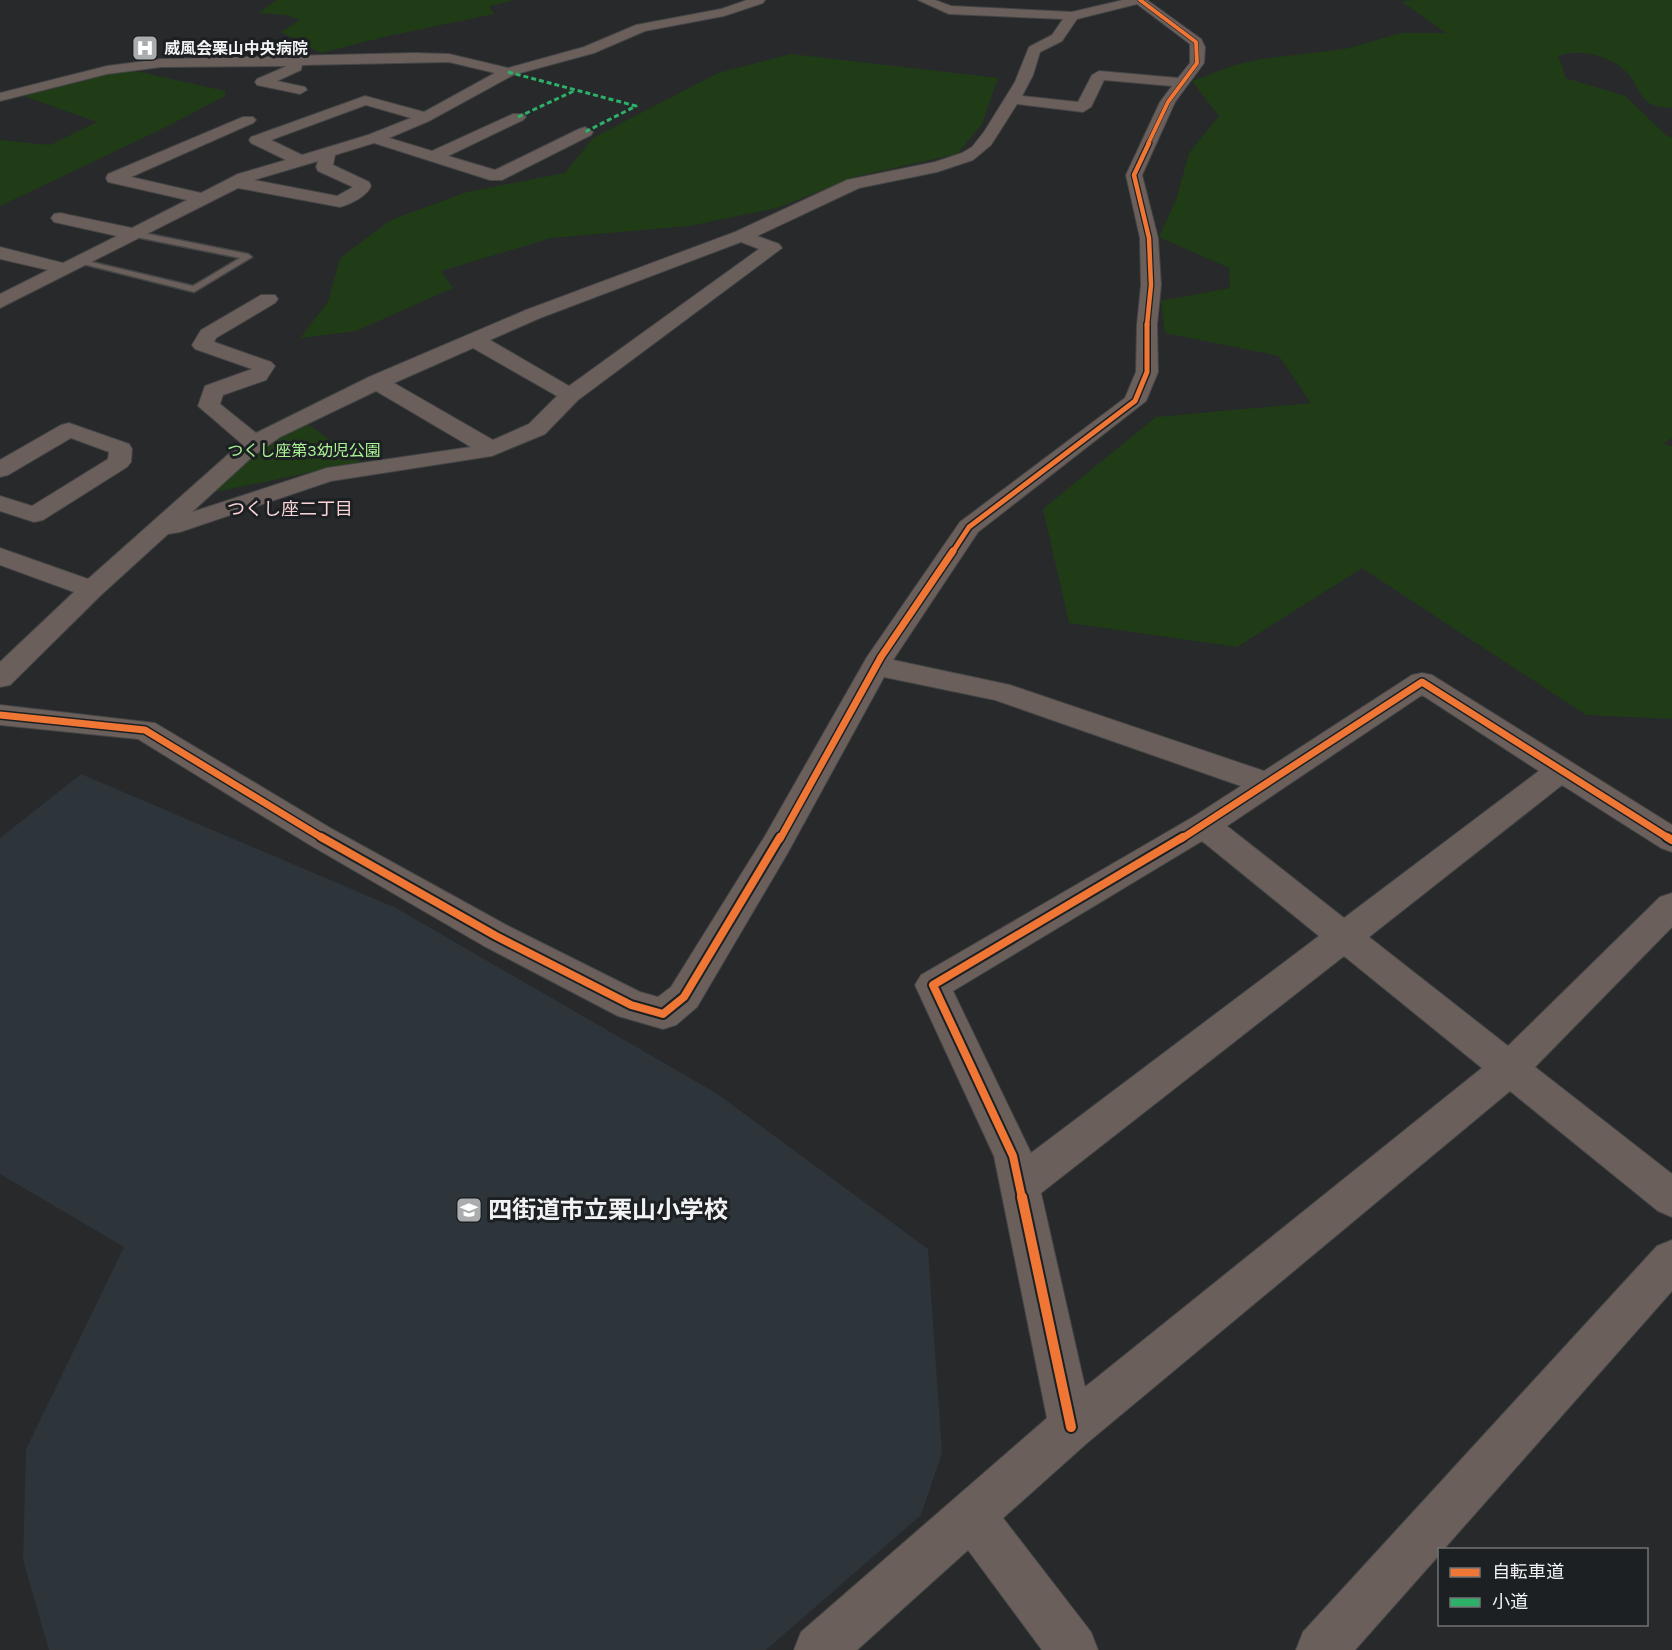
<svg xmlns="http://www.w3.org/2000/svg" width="1672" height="1650" viewBox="0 0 1672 1650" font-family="Karla,'Noto Sans JP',sans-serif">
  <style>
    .built { fill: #2d343a }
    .green { fill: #203c17 }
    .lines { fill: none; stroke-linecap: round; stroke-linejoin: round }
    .service-casing { stroke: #444546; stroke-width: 3 }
    .minor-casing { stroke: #444546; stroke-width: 2 }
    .service { fill: #6a5f5b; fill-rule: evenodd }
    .minor { fill: #6a5f5b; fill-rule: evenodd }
    .quiet { stroke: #2db169; stroke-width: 3; stroke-dasharray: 5 3; stroke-linecap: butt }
    .cycleway-far5-casing { stroke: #1d2022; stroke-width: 5 }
    .cycleway-far4-casing { stroke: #1d2022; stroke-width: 7 }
    .cycleway-far3-casing { stroke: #1d2022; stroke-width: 8 }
    .cycleway-far2-casing { stroke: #1d2022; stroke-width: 10 }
    .cycleway-far1-casing { stroke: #1d2022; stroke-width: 12 }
    .cycleway-casing { stroke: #1d2022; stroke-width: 14 }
    .cycleway-far5 { stroke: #f07635; stroke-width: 4 }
    .cycleway-far4 { stroke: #f07635; stroke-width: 4.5 }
    .cycleway-far3 { stroke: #f07635; stroke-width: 5 }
    .cycleway-far2 { stroke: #f07635; stroke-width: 7 }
    .cycleway-far1 { stroke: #f07635; stroke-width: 8 }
    .cycleway { stroke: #f07635; stroke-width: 10 }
    .labels { text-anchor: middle; stroke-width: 6; stroke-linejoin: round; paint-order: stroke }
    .far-poi-label { font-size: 16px; font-weight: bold; fill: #f1f3f5; stroke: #1d2022; text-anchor: start }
    .far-park-label { font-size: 16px; fill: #aaf494; stroke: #1d2022 }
    .far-neighbourhood-label { font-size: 18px; fill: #f8d4d7; stroke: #1d2022 }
    .near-poi-label { font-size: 24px; font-weight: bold; fill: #f1f3f5; stroke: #1d2022; text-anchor: start }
  </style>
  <rect width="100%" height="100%" fill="#27292b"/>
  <path class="built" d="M81 774 396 908 716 1093 928 1249 942 1453 921 1515 766 1650H49L23 1560 26 1449 124 1247 0 1174V838Z"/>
  <path class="green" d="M277 0H516L489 6 494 14 388 36 321 53 281 32 300 20 286 15 258 13Z
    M1416 0H1672V108C1665 107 1655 107 1649 103 1639 96 1637 85 1630 76 1616 57 1579 47 1558 56L1566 78 1625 96 1666 135 1672 138V438L1663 444 1672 446V719L1586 715 1362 568 1237 647 1069 623 1043 509 1156 417 1311 403 1279 356 1165 333 1161 301 1230 288 1229 268 1159 237 1177 197 1189 153 1219 116 1192 81 1235 65 1261 59 1345 49 1401 33H1446L1401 1Z
    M791 54 998 78 982 124 957 154 858 176 777 208 689 226 551 238 441 271 453 288 356 331 300 338 328 302 340 258 391 220 467 192 565 173 593 138 718 73Z
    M126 69 225 91V96L166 127 0 206V140L50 145 97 122 21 95Z
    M305 422 361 462 215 492C247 461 265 442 305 422Z"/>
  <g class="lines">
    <defs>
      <path id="service" d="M134 231 248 254 252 257 194 292 75 262 79 259 193 286 240 258 131 236 130 234Z"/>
      <path id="minor" d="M747 0H765L763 3 724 16 645 31 594 53 513 75 429 121 389 138 432 151 513 114H523L526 117 523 120 448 156 495 170 579 129 585 127 593 132 591 135 502 180H490L374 143 335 155 333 165 369 182 371 186C367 196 351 204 340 207L238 188 0 308V294L48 270 0 259V247L63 263 117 236 54 222 51 218 54 214 60 213 132 228 187 200 108 182 106 178 108 174 243 117H253L256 120 253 123 131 177 201 193 238 174 286 160 251 143 249 140 251 137 365 96 424 112 495 73 449 62 302 65 301 70 277 81 305 87 307 90 300 94 257 85 255 82 257 79 287 66 161 67 107 74 0 101V93L107 66 161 59 415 53 449 54 508 68 584 47 636 25 721 9ZM366 105 411 118 368 135 302 155 271 140ZM318 161 316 167 318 171 353 187 337 196 254 180Z
        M918 0H935L951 6 1072 12 1123 0H1147L1201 39 1205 47 1204 63 1175 102 1142 175 1158 238 1161 285 1157 325 1158 372 1146 401 978 532 893 660 1010 685 1264 771 1412 675 1422 673 1432 675 1672 825V852L1661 848 1562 785 1369 937 1508 1046 1660 897 1672 893V927L1535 1067 1672 1174V1217L1658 1211 1510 1091 1087 1443 1003 1518 1091 1632 1098 1650H1042L968 1550 857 1650H794L801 1632 1047 1418 994 1156 915 985 921 975 1193 817 1241 786 995 700 884 677 787 854 697 1007 676 1025 663 1029 618 1016 484 946 310 845 138 739 0 725V705L155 723 332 829 508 926 640 992 658 997 671 987 765 836 867 657 960 522 1125 398 1136 372 1137 325 1141 285 1140 238 1126 175 1160 102 1172 86 1104 80 1091 107 1083 112 1017 104 991 145 973 160 937 172 859 188 757 236 779 244 782 248 578 400 545 434 492 456 331 481 180 532 168 534 101 595 10 685 0 687V662L74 592 0 565V548L88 579 241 443 198 406 205 386 252 369 195 349 192 345 201 330 261 295H275L278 299 275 303 216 338 214 342 271 362 275 366 266 380 223 395 220 404 256 433 369 377 526 310 735 232 847 180 935 162 962 153 972 147 984 132 1015 82 1029 47 1052 35 1063 19 949 14ZM1137 4 1190 44V63L1178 78 1099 71 1092 75 1078 102 1022 96 1033 75 1040 52 1062 41 1077 19ZM741 242 759 249 569 386 490 340 540 318ZM473 348 557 396 529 424 493 440 394 383ZM376 391 471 447 327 468 192 512 252 457 280 437ZM1422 695 1539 771 1344 918 1227 826ZM1202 841 1319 936 1031 1153 953 991ZM1344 956 1482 1068 1085 1387 1041 1193Z
        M69 423 129 444 132 449 131 462 127 467 43 520 34 522 0 511V496L32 506 108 459 109 452 71 438 8 475 0 477V460L61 425Z
        M1672 1240V1291L1443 1550H1440V1554L1355 1650H1296L1303 1632 1657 1246Z"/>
    </defs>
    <use href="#service" class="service-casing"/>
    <use href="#minor" class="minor-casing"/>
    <use href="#service" class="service"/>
    <use href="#minor" class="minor"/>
    <path class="quiet" d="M508 72 636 106 585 132
      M518 117 576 90"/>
    <defs>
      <path id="cycleway-far5" d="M1140 0 1196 42 1197 63 1168 102 1148 144"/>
      <path id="cycleway-far4" d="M1147 325 1151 285 1149 238 1134 175 1149 143"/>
      <path id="cycleway-far3" d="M952 553 969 527 1135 401 1147 372V324"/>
      <path id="cycleway-far2" d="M0 715 145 730 324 839
        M780 839 881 657 953 551
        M1181 839 1422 682 1670 839"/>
      <path id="cycleway-far1" d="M321 837 496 936 631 1005 663 1014 684 997 780 837
        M1667 837 1672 840
        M1022 1198 1013 1156 933 985 1183 837"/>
      <path id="cycleway" d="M1022 1197 1071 1427"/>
    </defs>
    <use href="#cycleway-far5" class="cycleway-far5-casing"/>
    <use href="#cycleway-far4" class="cycleway-far4-casing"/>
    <use href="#cycleway-far3" class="cycleway-far3-casing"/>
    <use href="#cycleway-far2" class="cycleway-far2-casing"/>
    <use href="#cycleway-far1" class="cycleway-far1-casing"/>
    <use href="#cycleway" class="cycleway-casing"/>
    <use href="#cycleway-far5" class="cycleway-far5"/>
    <use href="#cycleway-far4" class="cycleway-far4"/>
    <use href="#cycleway-far3" class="cycleway-far3"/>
    <use href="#cycleway-far2" class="cycleway-far2"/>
    <use href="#cycleway-far1" class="cycleway-far1"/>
    <use href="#cycleway" class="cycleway"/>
  </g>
  <defs>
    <symbol id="hospital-square" viewBox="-11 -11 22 22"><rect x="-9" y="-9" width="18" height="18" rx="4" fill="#aaacae" stroke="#1d2022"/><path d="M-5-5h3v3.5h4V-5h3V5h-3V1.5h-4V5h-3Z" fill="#fff"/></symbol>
    <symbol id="school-square" viewBox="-11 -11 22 22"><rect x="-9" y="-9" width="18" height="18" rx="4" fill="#aaacae" stroke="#1d2022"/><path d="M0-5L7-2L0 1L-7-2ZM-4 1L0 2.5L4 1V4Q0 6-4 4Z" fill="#fff"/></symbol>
  </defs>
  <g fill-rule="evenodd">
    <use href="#hospital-square" x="130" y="33" width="30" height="30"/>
    <use href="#school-square" x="454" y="1195" width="30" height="30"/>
  </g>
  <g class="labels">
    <g class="far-poi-label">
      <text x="164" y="54">威風会栗山中央病院</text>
    </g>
    <g class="far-park-label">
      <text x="304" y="456">つくし座第3幼児公園</text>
    </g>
    <g class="far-neighbourhood-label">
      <text x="290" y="515">つくし座二丁目</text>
    </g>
    <g class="near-poi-label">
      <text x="488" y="1218">四街道市立栗山小学校</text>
    </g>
  </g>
  <rect x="1438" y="1548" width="210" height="78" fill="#1d2022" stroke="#727476" stroke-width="1.5"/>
  <rect x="1450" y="1568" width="30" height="9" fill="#f07635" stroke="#727476" stroke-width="1.5"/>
  <text x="1492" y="1578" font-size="18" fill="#f1f3f5">自転車道</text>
  <rect x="1450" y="1598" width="30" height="9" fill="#2db169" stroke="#727476" stroke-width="1.5"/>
  <text x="1492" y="1608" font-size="18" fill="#f1f3f5">小道</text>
</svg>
